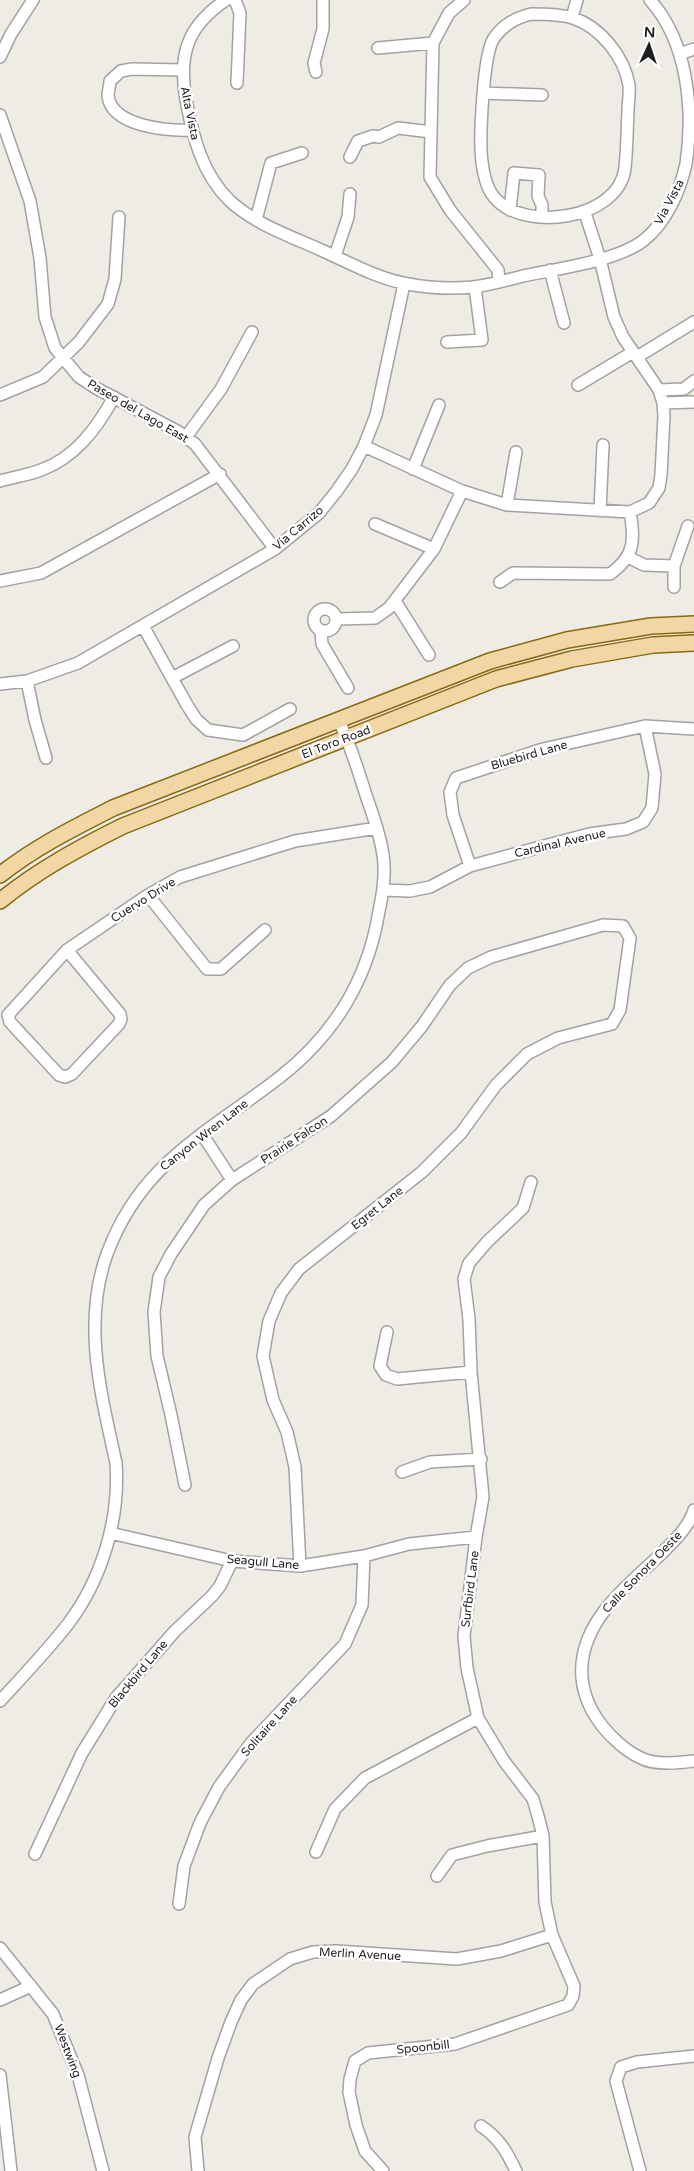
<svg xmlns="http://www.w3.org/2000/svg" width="694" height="2171" viewBox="0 0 694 2171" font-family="'Varela Round',sans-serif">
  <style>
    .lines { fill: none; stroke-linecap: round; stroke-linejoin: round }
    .minor-casing { stroke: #a2a2a2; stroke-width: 14 }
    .major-casing { stroke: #89690f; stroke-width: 18 }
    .minor { stroke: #fff; stroke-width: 11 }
    .major { stroke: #f2d7a6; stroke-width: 15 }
    .labels { text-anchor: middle; stroke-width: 5; stroke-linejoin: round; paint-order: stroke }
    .street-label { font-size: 12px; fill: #1e1e1e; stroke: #fff }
  </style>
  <rect width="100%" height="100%" fill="#eeece5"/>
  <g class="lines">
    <defs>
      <path id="minor" d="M226 0C187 26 178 55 186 100 193 137 202 174 230 201 255 224 290 236 321 250 348 262 378 279 408 284 429 288 451 289 473 287 490 285 507 280 523 276 556 269 618 261 644 240 666 223 680 191 686 164 694 110 688 42 650 0
        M235 0 240 13 237 83
        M464 0 449 13 433 43 430 177 450 210 498 270 499 281
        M531 14C545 14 560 14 573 18 600 27 624 56 629 85 630 93 628 103 628 111 627 130 627 149 625 168 619 220 523 233 494 197 487 189 483 173 482 162 479 140 483 54 494 38 504 24 516 18 531 14Z
        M572 17 577 0
        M378 48 433 43
        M680 54 694 49
        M0 57 11 34 33 0
        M182 70 132 69 121 71 110 81C110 85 108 92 108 96 112 127 169 131 192 130
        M316 72 314 63 323 29V0
        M483 93 542 95
        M0 115 30 201 40 258 45 317 55 348 79 377 96 388 177 431 195 444 275 549
        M350 157 358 141 373 136 379 137 398 128 431 132
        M510 210 514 173 539 175 538 196 542 205V217
        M256 220 271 163 302 153
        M335 256 348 217 350 194
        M550 270 564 323
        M447 342 482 340 475 287
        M637 357 694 322
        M578 385 633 352
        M659 390 684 389 694 381
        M0 395 43 377 79 342 108 304 115 279 119 217
        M663 403 694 402
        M186 437 221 389 252 332
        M364 446 462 491 507 505 630 512 649 503 659 488 661 475 664 416 663 403 659 390 623 337 614 317 600 259 585 213
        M413 469 439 405
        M0 481C14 477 28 475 41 470 75 458 97 428 114 397
        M507 505 516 452
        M600 511 603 445
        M375 524 434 549
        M628 557 644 565 674 566
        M0 581 41 573 220 474
        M500 582 513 573 610 574C635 556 635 540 630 512
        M674 587V566L688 526
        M395 601 429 655
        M314 620a11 11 0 1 1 22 0a11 11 0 1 1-22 0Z
        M337 619 375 618 389 608 434 549 462 491
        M143 626 187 705 196 719 208 730 243 735 290 709
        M321 631 322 644 348 688
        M172 678 233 646
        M27 681 35 720 46 758
        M0 684 27 681 78 663 275 549 319 513 336 492 352 469 364 446 376 415 404 284
        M470 866 453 815 450 792 456 778 543 749 645 726 694 729
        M383 890 410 891 430 887 470 866 589 834 626 829 643 822 652 808 655 774 645 726
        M148 895 207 969H221L265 930
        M67 950 120 1014 121 1019 119 1024 72 1074 65 1077 59 1075 10 1022 8 1015 67 950 148 895 180 877 295 841 377 828
        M202 1134 232 1180
        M387 1332 380 1366 386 1375 397 1379 471 1372
        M402 1472 430 1462 481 1459
        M185 1485 171 1415 157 1356 154 1312 159 1277 171 1254 204 1205 232 1180 331 1116 392 1062 422 1026 450 985 468 968 491 957 603 925 623 926 630 938 620 1010 612 1024 558 1038 527 1054 496 1085 461 1133 422 1172 299 1269 281 1293 269 1321 263 1356 273 1400 287 1432 295 1467 300 1566
        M694 1510C689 1527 673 1542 660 1555 628 1585 586 1617 582 1664 580 1687 588 1708 603 1727 612 1738 627 1752 641 1758 654 1765 680 1763 694 1761
        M110 1533 232 1561 300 1566 364 1556 409 1544 476 1537
        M0 1701C23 1676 47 1651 68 1624 102 1579 120 1519 116 1463 101 1394 82 1323 107 1254 141 1162 208 1133 280 1077 335 1034 368 980 379 911 383 893 386 873 383 855 380 833 372 813 365 792 357 767 350 743 338 719
        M316 1852 335 1809 365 1778 478 1718
        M35 1854 82 1753 116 1698 175 1631 212 1596 220 1586 232 1561
        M437 1876 452 1855 487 1846 543 1836
        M179 1904 184 1866 200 1823 219 1787 251 1743 345 1644 362 1605 364 1556
        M0 1948 53 2014 78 2075 103 2171
        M0 2000 31 1986
        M0 2075 11 2171
        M481 2126C499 2138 507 2152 516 2171
        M198 2171 195 2137 218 2058 231 2022 241 2000 253 1984 290 1959 313 1952 336 1951 457 1959 501 1951 552 1935
        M383 2171 365 2151 356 2125 349 2092 350 2079 355 2061 368 2053 455 2044 568 2005 573 1996 574 1986 552 1935 545 1902 543 1836 538 1816 533 1799 504 1761 478 1718 467 1668 464 1636 476 1537 483 1497 471 1372 469 1319 464 1279 469 1263 487 1242 523 1208 531 1182
        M640 2171 616 2081 621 2067 637 2062 694 2056"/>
      <path id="major" d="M0 875C35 847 74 828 113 808L490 661 567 640 651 626 694 624
        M0 901C38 870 79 848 123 826L496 679 572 659 653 645 694 643"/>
    </defs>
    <use href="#minor" class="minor-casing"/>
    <use href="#major" class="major-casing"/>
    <use href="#minor" class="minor"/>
    <use href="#major" class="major"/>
  </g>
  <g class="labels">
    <g class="street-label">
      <text transform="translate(190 113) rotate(78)" y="4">Alta Vista</text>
      <text transform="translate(669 202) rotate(-62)" y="4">Via Vista</text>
      <text transform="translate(138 411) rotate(30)" y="4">Paseo del Lago East</text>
      <text transform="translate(298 528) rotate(-40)" y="4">Via Carrizo</text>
      <text transform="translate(336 742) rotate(-21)" y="4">El Toro Road</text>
      <text transform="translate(529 755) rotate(-16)" y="4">Bluebird Lane</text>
      <text transform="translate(560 843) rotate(-13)" y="4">Cardinal Avenue</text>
      <text transform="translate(143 900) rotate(-32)" y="4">Cuervo Drive</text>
      <text transform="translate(204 1135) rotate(-38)" y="4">Canyon Wren Lane</text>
      <text transform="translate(294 1140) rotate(-33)" y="4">Prairie Falcon</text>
      <text transform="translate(377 1208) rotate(-38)" y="4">Egret Lane</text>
      <text transform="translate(263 1562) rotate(5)" y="4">Seagull Lane</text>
      <text transform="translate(642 1572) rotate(-46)" y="4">Calle Sonora Oeste</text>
      <text transform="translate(470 1589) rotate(-83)" y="4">Surfbird Lane</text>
      <text transform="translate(138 1674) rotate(-50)" y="4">Blackbird Lane</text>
      <text transform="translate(269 1726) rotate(-48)" y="4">Solitaire Lane</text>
      <text transform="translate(360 1954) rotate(3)" y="4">Merlin Avenue</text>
      <text transform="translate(423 2047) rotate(-6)" y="4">Spoonbill</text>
      <text transform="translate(68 2051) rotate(69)" y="4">Westwing</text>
    </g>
  </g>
  <g transform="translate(649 45) rotate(3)" stroke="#ffffff" stroke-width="4" paint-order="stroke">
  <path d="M0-4L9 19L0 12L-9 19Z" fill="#1e1e1e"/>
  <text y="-8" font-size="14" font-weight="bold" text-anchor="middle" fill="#1e1e1e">N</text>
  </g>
</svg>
